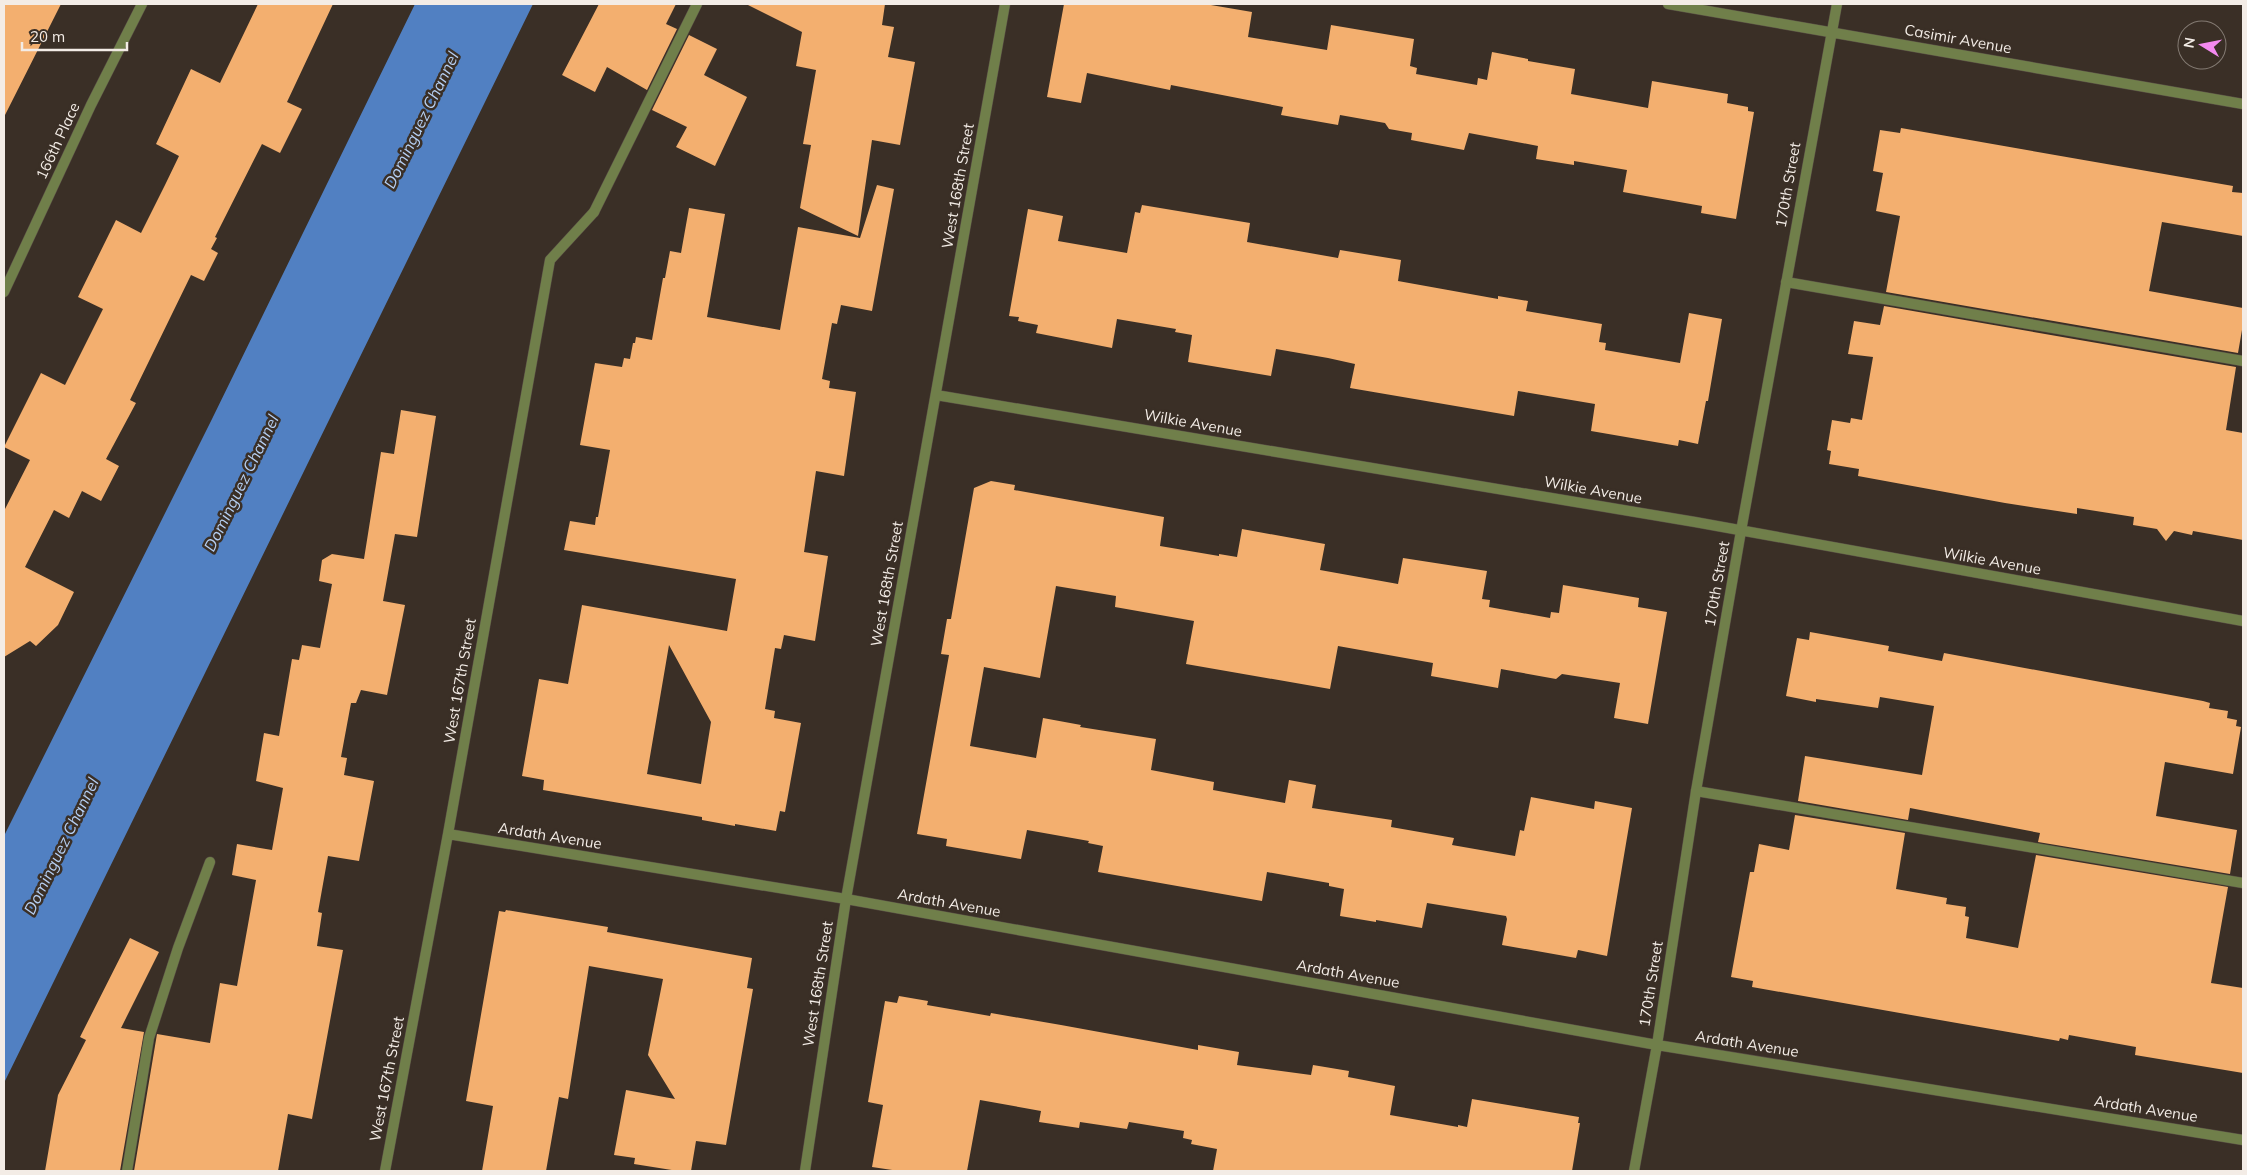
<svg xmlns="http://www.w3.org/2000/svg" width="2247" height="1175" viewBox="0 0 2247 1175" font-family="Mulish,sans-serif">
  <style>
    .water { fill: #5180c2 }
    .building { fill: #f3af6f; fill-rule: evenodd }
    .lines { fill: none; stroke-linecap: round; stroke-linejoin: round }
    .service-casing { stroke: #584d45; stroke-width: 11 }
    .minor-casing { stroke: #584d45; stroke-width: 11 }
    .service { stroke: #707f4a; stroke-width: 10 }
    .minor { stroke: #707f4a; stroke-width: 10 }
    .labels { text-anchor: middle; stroke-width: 5; stroke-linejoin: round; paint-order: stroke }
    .street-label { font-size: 15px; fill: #f3ece6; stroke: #3a2f26 }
    .water-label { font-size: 16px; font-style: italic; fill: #b6d0f4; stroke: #3a2f26 }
  </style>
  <rect width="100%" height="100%" fill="#3a2f26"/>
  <path class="water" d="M415 4H533L4 1083V836L212 419Z"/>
  <path class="building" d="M4 4H61L4 117Z
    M258 4H333L287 102 302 109 280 153 262 144 215 237 217 238 211 249 218 253 204 281 191 275 130 400 136 403 106 459 119 466 101 501 82 491 69 518 54 510 25 567 74 592 58 625 36 646 30 641 4 657V511L30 460 4 447 41 373 65 385 103 309 78 297 116 220 141 233 165 185 179 156 156 144 191 69 220 83Z
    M599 4H676L666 24 677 29 647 90 607 67 595 92 562 75Z
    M746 4H885L882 25 894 27 888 57 915 62 900 145 872 140 858 236 800 208 811 145 803 144 816 70 796 66 802 32Z
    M1064 4H1205L1252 12 1248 37 1327 50 1331 25 1414 39 1410 66 1417 68 1416 74 1477 85 1478 78 1487 80 1492 52 1528 59V61L1575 69 1571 94 1648 108 1652 81 1728 94 1727 103 1748 107V111L1754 112 1736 219 1701 213 1702 206 1623 192 1627 170 1574 161V165L1536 159 1538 146 1469 133 1464 150 1411 140 1412 133 1389 129 1385 123 1340 115 1338 125 1281 115 1283 107 1171 85 1170 90 1087 73 1081 103 1047 97Z
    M689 35 717 49 704 75 747 97 715 166 676 147 687 127 652 110Z
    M1901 128 2233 186 2232 192 2243 193V236L2162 222 2149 291 2243 308V324L2238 353 1886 292 1900 216 1876 211 1883 173 1873 171 1880 130 1900 133Z
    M877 185 894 189 872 311 841 305 837 324 832 323 822 379 830 381 829 388 856 392 844 476 816 471 804 552 828 556 815 641 784 635 781 649 775 648 765 709 775 711 774 718 801 723 785 812 780 811 776 831 735 824V826L702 820V817L543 790 544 780 522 776 539 679 568 684 582 605 727 631 736 579 564 550 570 521 595 525 596 517H598L610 450 580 445 595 363 622 367 624 358 630 359 633 343H635L636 337 652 340 663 278H665L670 251 681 253 689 208 725 214 707 317 780 330 798 227 860 238ZM669 645 711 722 701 784 647 774Z
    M1142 205 1250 223 1247 242 1338 258 1340 250 1401 260 1398 281 1498 299V296L1528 301 1526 311 1602 324 1599 342 1606 343 1605 350 1680 363 1689 313 1722 319 1708 401H1706L1698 444 1679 440 1678 446 1591 431 1595 404 1518 391 1514 416 1350 388 1355 364 1328 358 1276 349 1271 376 1188 362 1192 335 1175 332 1176 329 1117 319 1112 348 1036 333 1038 325 1018 321 1019 317 1009 316 1028 209 1063 216 1058 241 1127 253 1135 212 1140 213Z
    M1884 306 2236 367 2226 430 2243 433V540L2193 531 2192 535 2174 531 2166 541 2157 529 2133 525 2134 517 2077 508V514L2005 503 1858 476 1859 469 1829 464 1831 451 1827 450 1832 420 1850 423 1851 418 1862 420 1873 357 1848 354 1854 321 1880 325Z
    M401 410 436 416 417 537 395 534 383 601 405 605 387 695 361 690 356 703H351L341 757 347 758 344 775 374 781 359 861 328 856 318 912 322 913 317 946 343 950 312 1119 288 1114 278 1171H134L157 1034 210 1043 220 983 237 986 256 880 232 875 237 844 272 850 283 788 256 781 264 733 279 736 292 659 299 660 302 645 320 648 332 584 319 581 322 560 332 554 364 559 381 452 394 454Z
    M991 481 1015 485 1014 490 1164 517 1160 546 1219 556V554L1237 557 1242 529 1325 544 1320 570 1398 584 1403 558 1487 571 1482 599 1490 600 1489 607 1550 618 1551 612 1559 613 1563 585 1639 598 1638 607 1667 612 1648 724 1614 718 1620 683 1562 674 1556 679 1501 669 1498 688 1431 676 1433 663 1338 646 1330 689 1186 664 1194 621 1115 607 1116 596 1056 586 1040 678 984 667 970 746 1036 758 1043 718 1081 725 1080 727 1156 739 1151 770 1214 782 1213 790 1285 803 1289 780 1316 785 1312 808 1392 820 1391 827 1454 838 1452 845 1515 856 1520 830 1524 831 1531 797 1594 809 1595 801 1632 808 1607 956 1578 950 1576 958 1502 945 1507 919 1506 916 1427 903 1422 928 1376 920V922L1340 916 1344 889 1329 886V883L1267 872 1262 901 1098 872 1103 846 1088 843 1089 841 1027 830 1021 859 946 846 947 839 917 834 949 655 941 654 947 619H951L974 488Z
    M1810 632 1889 646 1888 651 1942 661 1944 653 2203 701 2210 703 2209 708 2228 711 2227 718 2237 720 2236 726 2241 727 2233 774 2165 762 2156 816 2237 830 2230 874 2038 842 2040 833 1910 808 1908 820 1798 801 1805 756 1922 775 1934 706 1880 697 1878 708 1816 699V702L1786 696 1797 638 1809 640Z
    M1795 815 1905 833 1896 889 1947 898 1946 904 1966 907 1965 916 1969 917 1966 938 2018 948 2036 855 2228 887 2211 983 2243 988V1073L2135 1055 2136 1047 2069 1035 2068 1040 2060 1038 2059 1041 1752 987 1753 981 1731 977 1750 872H1754L1759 844 1789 850Z
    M506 910 608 927 607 932 752 958 747 988 753 989 726 1145 696 1141 691 1171H678L634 1164 635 1158 614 1155 626 1090 675 1099 648 1055 663 979 589 966 568 1099 559 1097 546 1171H482L493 1106 466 1101 499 911 505 912Z
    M130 938 159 952 121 1028 144 1032 120 1171H45L58 1095 86 1040 80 1037Z
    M899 996 928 1001 927 1005 990 1016 991 1013 1061 1025 1198 1050V1045L1239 1052 1237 1065 1311 1075 1313 1065 1349 1071 1348 1077 1395 1086 1390 1115 1458 1127V1125L1467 1127 1472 1099 1579 1117 1578 1123H1580L1572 1171H1213L1217 1149 1191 1144 1192 1140 1183 1138 1184 1131 1129 1122 1127 1129 1080 1122 1079 1128 1039 1122 1041 1111 980 1100 967 1171H899L872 1167 883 1105 868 1102 885 1001 897 1003Z"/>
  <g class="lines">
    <defs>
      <path id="service" d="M594 212 697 4
        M1786 282 2243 361
        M1696 791 2243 883
        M127 1171 149 1038 178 948 210 862"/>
      <path id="minor" d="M1668 4 2243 104
        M4 292 91 105 142 4
        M936 395 1695 522 2243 621
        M448 834 846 899 1657 1045 2243 1140
        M385 1171 448 834 550 260 594 212
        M805 1171 846 899 1005 4
        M1634 1171 1657 1045 1696 791 1741 531 1837 4"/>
    </defs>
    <use href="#service" class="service-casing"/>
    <use href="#minor" class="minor-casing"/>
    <use href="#service" class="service"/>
    <use href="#minor" class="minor"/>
  </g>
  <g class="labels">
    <g class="street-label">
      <text transform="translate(1958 39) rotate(10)" y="5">Casimir Avenue</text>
      <text transform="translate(58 141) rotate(-65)" y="5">166th Place</text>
      <text transform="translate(1788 185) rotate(-80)" y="5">170th Street</text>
      <text transform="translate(958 186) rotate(-80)" y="5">West 168th Street</text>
      <text transform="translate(1193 423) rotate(10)" y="5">Wilkie Avenue</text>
      <text transform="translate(1593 490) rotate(10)" y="5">Wilkie Avenue</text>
      <text transform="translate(1992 561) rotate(10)" y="5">Wilkie Avenue</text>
      <text transform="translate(887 584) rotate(-80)" y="5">West 168th Street</text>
      <text transform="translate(1717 584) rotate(-80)" y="5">170th Street</text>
      <text transform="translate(460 681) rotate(-80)" y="5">West 167th Street</text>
      <text transform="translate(550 836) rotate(9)" y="5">Ardath Avenue</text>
      <text transform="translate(949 903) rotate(10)" y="5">Ardath Avenue</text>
      <text transform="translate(1348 974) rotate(10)" y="5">Ardath Avenue</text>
      <text transform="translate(818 984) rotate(-81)" y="5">West 168th Street</text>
      <text transform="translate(1651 984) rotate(-81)" y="5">170th Street</text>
      <text transform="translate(1747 1044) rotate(9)" y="5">Ardath Avenue</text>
      <text transform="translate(387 1079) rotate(-79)" y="5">West 167th Street</text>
      <text transform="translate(2146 1109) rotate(9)" y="5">Ardath Avenue</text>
    </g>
    <g class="water-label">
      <text transform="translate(421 120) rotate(-64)" y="6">Dominguez Channel</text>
      <text transform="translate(241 483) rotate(-64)" y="6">Dominguez Channel</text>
      <text transform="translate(61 846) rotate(-64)" y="6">Dominguez Channel</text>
    </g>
  </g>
  <rect width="2247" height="1175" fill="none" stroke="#f3ece6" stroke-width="10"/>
  <g transform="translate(2202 45) rotate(280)"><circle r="24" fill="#3a2f26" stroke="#847b73"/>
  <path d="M0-4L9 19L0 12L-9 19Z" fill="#f489f0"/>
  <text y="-8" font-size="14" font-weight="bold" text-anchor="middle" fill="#f3ece6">N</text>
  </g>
  <path d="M22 42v8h105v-8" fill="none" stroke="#f3ece6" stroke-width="2.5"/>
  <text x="30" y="42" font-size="15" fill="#f3ece6" stroke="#3a2f26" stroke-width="4" paint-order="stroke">20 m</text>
</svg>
